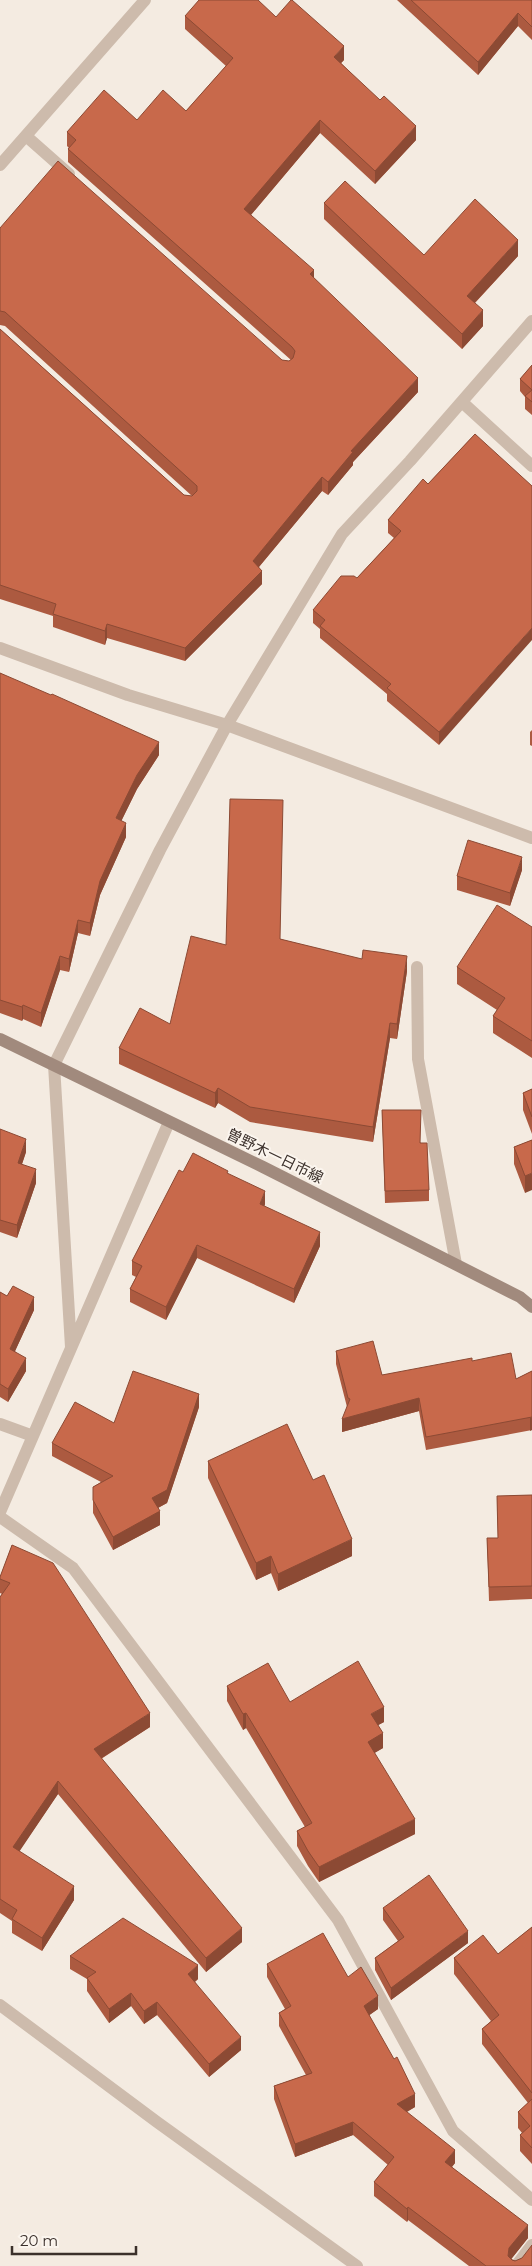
<svg xmlns="http://www.w3.org/2000/svg" width="532" height="2266" viewBox="0 0 532 2266" font-family="Montserrat,'Noto Sans JP',sans-serif">
  <style>
    .lines { fill: none; stroke-linecap: round; stroke-linejoin: round }
    .minor { stroke: #cdbbac; stroke-width: 12 }
    .tertiary { stroke: #cdbbac; stroke-width: 12 }
    .secondary { stroke: #a18a7d; stroke-width: 12 }
    .wall { fill: #ac5a40 }
    .shaded-wall { fill: #8c4a34 }
    .building { fill: #c8694b; stroke: #8c4a34 }
    .labels { text-anchor: middle; stroke-width: 4; stroke-linejoin: round; paint-order: stroke }
    .street-label { font-size: 15px; fill: #3b302b; stroke: #fbf5ee }
  </style>
  <rect width="100%" height="100%" fill="#f4ebe1"/>
  <g class="lines">
    <path class="minor" d="M26 136 69 174
      M0 165 145 0
      M462 402 532 466
      M417 967 418 1059 456 1264
      M71 1347 54 1065 160 850 227 725 342 534 410 461 532 321
      M0 1424 33 1436
      M0 1512 169 1122
      M0 1517 73 1568 338 1920 453 2131 532 2200
      M516 2266 532 2245"/>
    <path class="tertiary" d="M0 648 128 695 227 725 532 838
      M0 2005 157 2122 357 2266"/>
    <path class="secondary" d="M0 1039 263 1167 520 1297 532 1307"/>
  </g>
  <path class="wall" d="M397 0H532V40L518 26 478 75Z
    M185 16 276 17 344 60 341 63 416 140 375 184 320 133 251 215 314 278 418 392 353 462V465L328 495 322 491 259 567 262 584 185 661 107 638 105 645 53 627V616L0 599V329L184 495 192 496 5 326 0 325V228L282 360 289 361 291 360 68 162V149L69 148 67 146V132L186 111 226 66 185 29Z
    M324 203 424 255 518 256 475 303 483 326 462 349 324 219Z
    M532 365V415L525 409V397L520 391V379Z
    M475 434 439 745 387 701V694L320 638V629L313 623V610L357 578 394 538 388 533V520L428 484Z
    M0 673 159 755 137 789 121 821 126 837 100 895 90 936 78 933 69 972 60 970 41 1027 23 1019 22 1021 0 1013Z
    M532 730V746L530 745V732Z
    M522 870 510 906 457 890V876Z
    M532 927V1058L493 1033V1016L497 1010 457 984V967Z
    M280 939 407 971 397 1039 390 1038 373 1142 250 1122 218 1103 215 1108 119 1064V1048L170 1024 226 945Z
    M532 1089V1134L523 1110V1093Z
    M382 1110 421 1143 429 1190V1201L385 1203Z
    M0 1129 26 1152 22 1164 36 1183 17 1238 0 1232Z
    M532 1140 525 1193 514 1164V1147Z
    M183 1172 228 1174 265 1204 264 1207 320 1246 294 1303 197 1258 166 1320 130 1302V1289L136 1277 132 1275V1261Z
    M0 1292 7 1296 34 1310 15 1351 26 1371 8 1402 0 1397Z
    M336 1351 382 1375 472 1361 516 1379 532 1371V1430L426 1450 419 1411 342 1432 347 1407 336 1364Z
    M199 1407 167 1503 158 1508 160 1525 113 1550 93 1513V1487L101 1482 52 1456V1443L114 1423Z
    M208 1461 313 1480 352 1556 278 1591 271 1573 256 1580 208 1478Z
    M532 1495V1599L489 1601 487 1538H498L497 1496Z
    M12 1545 150 1727 101 1759 242 1942 206 1972 58 1794 19 1851 74 1900 42 1951 12 1933V1921L0 1913V1597L2 1594 0 1593V1577Z
    M227 1686 290 1702 384 1722 378 1725 383 1748 374 1753 415 1834 319 1882 308 1866 297 1846V1831L305 1827 246 1728 243 1730 227 1701Z
    M383 1908 468 1943 391 2000 375 1970V1958L398 1941 383 1920Z
    M532 1927V2164L520 2151V2135L522 2133 518 2128V2112L528 2103 482 2044V2029L491 2021 454 1974V1958L498 1954Z
    M70 1956 198 1979 195 1982 241 2050 209 2077 157 2015 144 2024 131 2006 109 2023 87 1991V1979L70 1969Z
    M267 1964 348 1977 378 2009 369 2015 415 2107 407 2112 455 2163 452 2167 528 2238 511 2259 532 2266H469L408 2220 407 2222 374 2196V2182L388 2165 353 2135 295 2157 274 2099V2086L306 2075 279 2026V2013L285 2009 267 1977Z"/>
  <path class="shaded-wall" d="M518 13V26L478 75V62Z
    M344 46V60L334 70V57Z
    M320 120V133L244 223V209Z
    M416 126V140L375 184V171Z
    M518 240V256L467 311V296Z
    M314 270V283L310 274Z
    M483 310V326L462 349V334Z
    M418 378V392L353 462V465L328 495V482L351 451Z
    M322 477V491L253 574V561Z
    M262 571V584L185 661V648Z
    M107 624V638L105 645V631Z
    M532 628V640L439 745V732Z
    M159 742V755L137 789 116 832V818L137 775Z
    M126 823V837L100 895 90 936V923L100 881Z
    M522 857V870L510 906V893Z
    M78 920V933L69 972V959Z
    M60 956V970L41 1027V1013Z
    M407 956V971L397 1039V1024Z
    M23 1005V1019L22 1021V1007Z
    M390 1023V1038L373 1142V1127Z
    M218 1088V1103L215 1108V1093Z
    M26 1139V1152L18 1176V1163Z
    M36 1169V1183L17 1238V1225Z
    M532 1173V1190L525 1193V1176Z
    M265 1191V1204L260 1218V1204Z
    M320 1232V1246L294 1303V1289Z
    M197 1245V1258L166 1320V1307Z
    M34 1297V1310L10 1362V1349Z
    M26 1358V1371L8 1402V1389Z
    M199 1394V1407L167 1503 152 1511V1498Z
    M419 1398V1411L342 1432V1419Z
    M532 1417V1430L530 1431V1418Z
    M160 1511V1525L113 1550V1537Z
    M352 1539V1556L278 1591V1574Z
    M271 1556V1573L256 1580V1563Z
    M384 1707V1722L371 1729V1714Z
    M150 1713V1727L94 1763V1749Z
    M246 1713V1728L243 1730V1714Z
    M383 1733V1748L368 1757V1742Z
    M58 1781V1794L13 1861V1847Z
    M415 1819V1834L319 1882V1867Z
    M74 1886V1900L42 1951V1938Z
    M242 1928V1942L206 1972V1958Z
    M468 1931V1943L391 2000V1988Z
    M198 1965V1979L188 1987V1974Z
    M131 1993V2006L109 2023V2009Z
    M378 1996V2009L364 2019V2006Z
    M157 2002V2015L144 2024V2011Z
    M241 2037V2050L209 2077V2064Z
    M415 2094V2107L397 2117V2104Z
    M353 2122V2135L295 2157V2144Z
    M455 2150V2163L445 2175V2162Z
    M408 2207V2220L407 2222V2209Z
    M528 2225V2238L509 2262 508 2256 509 2248Z"/>
  <path class="building" d="M199 0H258L276 17 291 0H292L344 46 334 57 380 100 384 96 416 126 375 171 320 120 244 209 314 270 310 274 418 378 351 451 353 452 328 482 322 477 253 561 262 571 185 648 107 624 105 631 53 614 56 604 0 585V329L184 495 192 496 197 491V486L5 312 0 311V228L58 161 282 360 289 361 293 358 295 351 292 347 68 149 76 140 67 132 104 90 137 120 163 90 186 111 233 58 185 16Z
    M411 0H532V27L518 13 478 62Z
    M345 181 424 255 475 199 518 240 467 296 483 310 462 334 324 203Z
    M532 365V402L525 396 532 390 520 379Z
    M475 434 532 486V628L439 732 387 688 391 684 320 626 325 620 313 610 341 576H354L357 578 401 531 388 520 423 479 428 484Z
    M0 673 51 695 52 694 159 742 137 775 116 818 126 823 100 881 90 923 78 920 69 959 60 956 41 1013 23 1005 22 1007 0 1000Z
    M230 799 283 800 280 939 362 959 363 950 407 956 397 1024 390 1023 373 1127 250 1107 218 1088 215 1093 119 1048 140 1008 170 1024 191 936 226 945Z
    M468 840 522 857 510 893 457 876Z
    M497 905 532 927V1041L493 1016 505 998 457 967Z
    M532 1089V1117L523 1093Z
    M382 1110H421L420 1143H427L429 1190 385 1191Z
    M0 1129 26 1139 18 1163 36 1169 17 1225 0 1220Z
    M532 1140V1173L525 1176 514 1147Z
    M193 1153 228 1171 227 1173 265 1191 260 1204 320 1232 294 1289 197 1245 166 1307 130 1289 142 1266 132 1261 179 1170 183 1172Z
    M13 1286 34 1297 10 1349 26 1358 8 1389 0 1384V1292L7 1296Z
    M373 1341 382 1375 472 1358V1361L511 1353 516 1379 532 1371V1417L426 1437 419 1398 342 1419 350 1399 348 1398 336 1351Z
    M133 1371 199 1394 167 1490 152 1498 160 1511 113 1537 93 1500V1487L113 1476 52 1443 75 1402 114 1423Z
    M287 1424 313 1480 324 1475 352 1539 278 1574 271 1556 256 1563 208 1461Z
    M532 1495V1586L489 1587 487 1538H498L497 1496Z
    M12 1545 53 1563 150 1713 94 1749 242 1928 206 1958 58 1781 13 1847 74 1886 42 1938 12 1919 17 1910 0 1899V1597L10 1583 0 1579V1577Z
    M358 1661 384 1707 371 1714 383 1733 368 1742 415 1819 319 1867 308 1851 297 1831 312 1823 246 1713 243 1714 227 1686 268 1663 290 1702Z
    M429 1875 468 1931 391 1988 375 1958 404 1937 383 1908Z
    M123 1918 198 1965 188 1974 241 2037 209 2064 157 2002 144 2011 131 1993 109 2009 87 1978 96 1972 70 1956Z
    M532 1927V2093L482 2029 499 2015 454 1958 483 1935 498 1954Z
    M323 1933 348 1977 361 1967 378 1996 364 2006 394 2059 397 2057 415 2094 397 2104 455 2150 445 2162 528 2225 509 2248 508 2256 512 2260 515 2261 522 2258 532 2245V2266H486L408 2207 407 2209 374 2182 394 2157 353 2122 295 2144 274 2086 312 2073 279 2013 291 2006 267 1964Z
    M532 2099V2148L520 2135 530 2126 518 2112Z"/>
  <g class="labels">
    <g class="street-label">
      <text transform="translate(275 1156) rotate(26)" y="5">曽野木一日市線</text>
    </g>
  </g>
  <path d="M12 2246v8h124v-8" fill="none" stroke="#3b302b" stroke-width="2.5"/>
  <text x="20" y="2246" font-size="15" fill="#3b302b" stroke="#fbf5ee" stroke-width="4" paint-order="stroke">20 m</text>
</svg>
